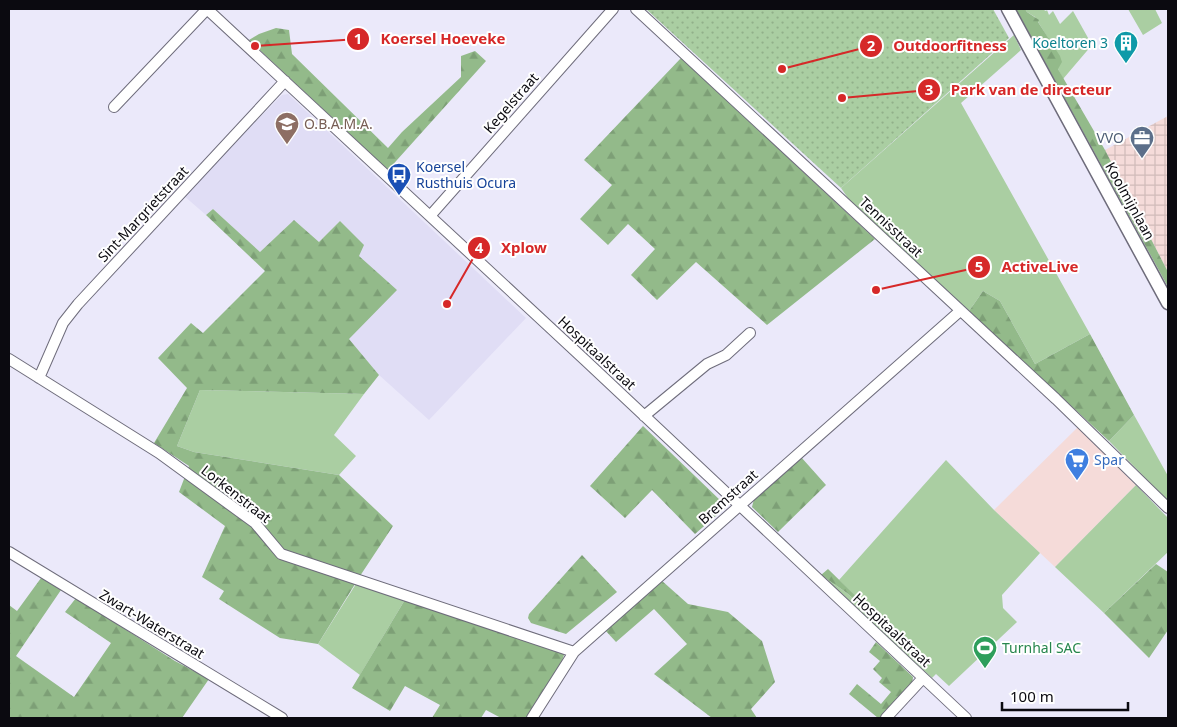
<svg xmlns="http://www.w3.org/2000/svg" width="1177" height="727" viewBox="0 0 1177 727" font-family="'Noto Sans',sans-serif">
  <style>
    .commercial { fill: #f5dbd9 }
    .industrial { fill: url(#industrial-grid) }
    .built { fill: #e0ddf5 }
    .grass { fill: #aacea2 }
    .forest { fill: url(#forest-firs) }
    .park { fill: url(#park-dots) }
    .lines { fill: none; stroke-linecap: round; stroke-linejoin: round }
    .minor-casing { stroke: #6e6c7b; stroke-width: 12 }
    .major-casing { stroke: #6e6c7b; stroke-width: 15 }
    .minor { stroke: #fff; stroke-width: 10 }
    .major { stroke: #fff; stroke-width: 12 }
    .labels { text-anchor: middle; stroke-width: 4; stroke-linejoin: round; paint-order: stroke }
    .culture-label { font-size: 14px; fill: #0d838f; stroke: #fff; text-anchor: end }
    .street-label { font-size: 14px; fill: #0b0a10; stroke: #fff }
    .education-label { font-size: 14px; fill: #785e54; stroke: #fff; text-anchor: start }
    .service-label { font-size: 14px; fill: #4e5e75; stroke: #fff; text-anchor: end }
    .transit-label { font-size: 14px; fill: #164399; stroke: #fff; text-anchor: start }
    .shop-label { font-size: 14px; fill: #366cbe; stroke: #fff; text-anchor: start }
    .leisure-label { font-size: 14px; fill: #27864d; stroke: #fff; text-anchor: start }
    .leader { fill: none; stroke: #d62828; stroke-width: 2 }
    .callout-dot { fill: #d62828; stroke: #fff; stroke-width: 2 }
    .mark-label { font-size: 15px; text-anchor: middle; font-weight: bold; fill: #fff }
    .callout-label { font-size: 15px; text-anchor: middle; font-weight: bold; fill: #d62828; stroke: #fff; stroke-width: 4; stroke-linejoin: round; paint-order: stroke }
  </style>
  <defs>
    <pattern id="industrial-grid" width="8" height="8" patternUnits="userSpaceOnUse" patternTransform="scale(1.25)"><rect width="8" height="8" fill="#f5dbd9"/><path d="M0 4h8M4 0v8" fill="none" stroke="#d1bbb9"/></pattern>
    <pattern id="forest-firs" width="22" height="20" patternUnits="userSpaceOnUse" patternTransform="scale(1.25)"><rect width="22" height="20" fill="#93ba8a"/><path d="M5 1l3.5 6h-7zM16 11l3.5 6h-7z" fill="#7d9f76"/></pattern>
    <pattern id="park-dots" width="8" height="8" patternUnits="userSpaceOnUse" patternTransform="scale(1.25)"><rect width="8" height="8" fill="#aacea2"/><path d="M2 2h.1M6 6h.1" fill="none" stroke="#91b08a" stroke-width="1.8" stroke-linecap="round"/></pattern>
  </defs>
  <rect width="100%" height="100%" fill="#ebe9fa"/>
  <path class="commercial" d="M1078 427 1136 485 1055 567 994 510Z"/>
  <path class="industrial" d="M1168 116V272L1105 150Z"/>
  <path class="built" d="M288 94 526 318 429 420 379 375 349 339 359 255 363 245 340 221 319 242 294 220 260 252 213 209 206 215 183 195 282 95Z"/>
  <path class="grass" d="M1025 9H1045L1044 10 1046 11 1047 10 1049 15 1053 11 1060 24 1073 11 1092 45 1063 79 1058 69 1048 38 1035 17 1027 12Z
    M1128 9H1155L1162 23 1143 35Z
    M1014 35 1021 50 961 103 1090 334 1035 364 1000 301 983 291 969 311 850 201 841 188Z
    M200 390 364 394 334 435 356 456 339 475 194 452 177 446Z
    M1134 415 1168 476V501L1109 441Z
    M946 460 994 510 1040 553 1002 595 1003 608 1017 622 949 686 936 674 932 678 821 575 847 593 904 646 906 645 839 580Z
    M1136 485 1168 518V552L1104 613 1055 567Z
    M356 584 406 598 360 675 318 644Z"/>
  <path class="forest" d="M1016 9H1025L1027 12 1039 20 1038 22 1060 56 1062 62 1058 69 1105 150 1168 272V287Z
    M276 28 289 30 292 54 388 148 402 132 461 77V56L475 51 486 61 388 170 249 40 259 34Z
    M681 58 875 239 767 325 696 262 657 300 631 275 655 249 628 224 608 245 580 219 612 185 584 160Z
    M213 209 260 252 294 220 319 242 340 221 364 245 359 256 397 290 349 339 379 375 364 394 200 390 177 446 194 452 339 475 393 526 360 576 318 644 280 638 219 599 224 591 202 577 225 526 179 492 189 466 154 443 187 388 158 358 191 323 203 333 265 271 206 215Z
    M983 291 1000 301 1035 364 1090 334 1134 415 1109 441 969 311Z
    M643 426 722 502 725 508 695 534 652 490 625 518 590 486Z
    M801 457 826 485 778 532 752 507 754 499Z
    M582 555 617 592 566 634 531 623 528 618 529 614Z
    M1156 564 1168 572V630L1149 658 1104 613Z
    M828 569 906 645 904 646 847 593 821 575Z
    M41 578 61 590 16 656 74 697 111 643 65 612 76 598 175 661 209 679 182 718H9V605L17 611Z
    M661 580 688 604 728 612 762 641 775 682 751 709 757 718H712L654 674 687 644 654 609 616 642 604 629Z
    M406 598 565 652 562 661 526 718H501L486 710 481 718H432L440 705 405 686 390 711 352 688Z
    M876 642 913 677 912 684 881 718H878L849 694 857 684 881 704 891 692 879 682 882 678 873 669 880 661 869 652Z"/>
  <path class="park" d="M646 9H993L1009 38 841 188Z"/>
  <g class="lines">
    <defs>
      <path id="minor" d="M207 9 586 361 966 718
        M636 9 1056 399 1168 508
        M114 107 207 9
        M430 216 613 9
        M9 359 159 453 255 523 281 554 574 652
        M39 378 63 323 78 304 285 81
        M644 416 707 364 726 355 750 333
        M9 552 282 718
        M532 718 574 652 960 311
        M886 718 923 678"/>
      <path id="major" d="M1008 9 1168 303"/>
    </defs>
    <use href="#minor" class="minor-casing"/>
    <use href="#major" class="major-casing"/>
    <use href="#minor" class="minor"/>
    <use href="#major" class="major"/>
  </g>
  <defs>
    <symbol id="building-pin" viewBox="-11 -11 22 30"><path d="M0 17L-7.5 6A9.5 9.5 0 1 1 7.5 6Z" fill="#0f9aa8" stroke="#fff"/><path d="M-4-6H4V6H1V3H-1V6H-4ZM-2.5-4.3h1.7v1.8h-1.7ZM.8-4.3h1.7v1.8H.8ZM-2.5-1h1.7V.8h-1.7ZM.8-1h1.7V.8H.8Z" fill="#fff"/></symbol>
    <symbol id="school-pin" viewBox="-11 -11 22 30"><path d="M0 17L-7.5 6A9.5 9.5 0 1 1 7.5 6Z" fill="#8d6e63" stroke="#fff"/><path d="M0-5L7-2L0 1L-7-2ZM-4 1L0 2.5L4 1V4Q0 6-4 4Z" fill="#fff"/></symbol>
    <symbol id="office-pin" viewBox="-11 -11 22 30"><path d="M0 17L-7.5 6A9.5 9.5 0 1 1 7.5 6Z" fill="#5c6f8a" stroke="#fff"/><path d="M-6-3h4V-5.5h4V-3h4V5H-6ZM-1-4.5V-3h2v-1.5ZM-6 0V1H6V0Z" fill="#fff"/></symbol>
    <symbol id="bus-pin" viewBox="-11 -11 22 30"><path d="M0 17L-7.5 6A9.5 9.5 0 1 1 7.5 6Z" fill="#1a4fb4" stroke="#fff"/><path d="M-5-6H5V4H4V6H2V4H-2V6H-4V4H-5ZM-3.5-4V0h7V-4ZM-3.5 1.2v1.5H-2V1.2ZM2 1.2v1.5H3.5V1.2Z" fill="#fff"/></symbol>
    <symbol id="supermarket-pin" viewBox="-11 -11 22 30"><path d="M0 17L-7.5 6A9.5 9.5 0 1 1 7.5 6Z" fill="#3f7fe0" stroke="#fff"/><path d="M-6-5.5h2.5l.6 2H6L4.5 2H-2.5L-4.4-4H-6ZM-1.5 3.2a1.3 1.3 0 1 0 .1 0ZM3 3.2a1.3 1.3 0 1 0 .1 0Z" fill="#fff"/></symbol>
    <symbol id="stadium-pin" viewBox="-11 -11 22 30"><path d="M0 17L-7.5 6A9.5 9.5 0 1 1 7.5 6Z" fill="#2e9e5b" stroke="#fff"/><path d="M0-5a6.5 5 0 1 0 0 10a6.5 5 0 1 0 0-10ZM-3.5-1.8h7v3.6h-7Z" fill="#fff"/></symbol>
  </defs>
  <g fill-rule="evenodd">
    <use href="#building-pin" x="1112" y="29" width="28" height="38"/>
    <use href="#school-pin" x="273" y="110" width="28" height="38"/>
    <use href="#office-pin" x="1128" y="124" width="28" height="38"/>
    <use href="#bus-pin" x="385" y="161" width="28" height="38"/>
    <use href="#supermarket-pin" x="1063" y="446" width="28" height="38"/>
    <use href="#stadium-pin" x="971" y="634" width="28" height="38"/>
  </g>
  <g class="labels">
    <g class="culture-label">
      <text x="1108" y="48">Koeltoren 3</text>
    </g>
    <g class="street-label">
      <text transform="translate(511 103) rotate(-49)" y="5">Kegelstraat</text>
      <text transform="translate(1130 201) rotate(61)" y="5">Koolmijnlaan</text>
      <text transform="translate(143 214) rotate(-47)" y="5">Sint-Margrietstraat</text>
      <text transform="translate(891 227) rotate(43)" y="5">Tennisstraat</text>
      <text transform="translate(597 353) rotate(43)" y="5">Hospitaalstraat</text>
      <text transform="translate(236 494) rotate(38)" y="5">Lorkenstraat</text>
      <text transform="translate(728 497) rotate(-42)" y="5">Bremstraat</text>
      <text transform="translate(152 624) rotate(31)" y="5">Zwart-Waterstraat</text>
      <text transform="translate(892 630) rotate(43)" y="5">Hospitaalstraat</text>
    </g>
    <g class="education-label">
      <text x="304" y="129">O.B.A.M.A.</text>
    </g>
    <g class="service-label">
      <text x="1124" y="143">VVO</text>
    </g>
    <g class="transit-label">
      <text x="416" y="172">Koersel<tspan x="416" dy="16">Rusthuis Ocura</tspan></text>
    </g>
    <g class="shop-label">
      <text x="1094" y="465">Spar</text>
    </g>
    <g class="leisure-label">
      <text x="1002" y="653">Turnhal SAC</text>
    </g>
  </g>
  <path class="leader" d="M255 46L358 39M782 69L871 46M842 98L929 90M447 304L479 248M876 290L979 267"/>
  <g class="callout-dot">
    <circle cx="255" cy="46" r="5"/>
    <circle cx="782" cy="69" r="5"/>
    <circle cx="842" cy="98" r="5"/>
    <circle cx="447" cy="304" r="5"/>
    <circle cx="876" cy="290" r="5"/>
    <circle cx="358" cy="39" r="12"/>
    <circle cx="871" cy="46" r="12"/>
    <circle cx="929" cy="90" r="12"/>
    <circle cx="479" cy="248" r="12"/>
    <circle cx="979" cy="267" r="12"/>
  </g>
  <g class="mark-label">
    <text x="358" y="44">1</text>
    <text x="871" y="51">2</text>
    <text x="929" y="95">3</text>
    <text x="479" y="253">4</text>
    <text x="979" y="272">5</text>
  </g>
  <g class="callout-label">
    <text x="443" y="44">Koersel Hoeveke</text>
    <text x="950" y="51">Outdoorfitness</text>
    <text x="1031" y="95">Park van de directeur</text>
    <text x="524" y="253">Xplow</text>
    <text x="1040" y="272">ActiveLive</text>
  </g>
  <rect width="1177" height="727" fill="none" stroke="#0b0a10" stroke-width="20"/>
  <path d="M1002 702v8h126v-8" fill="none" stroke="#0b0a10" stroke-width="2.5"/>
  <text x="1010" y="702" font-size="15" fill="#0b0a10" stroke="#ffffff" stroke-width="4" paint-order="stroke">100 m</text>
</svg>
